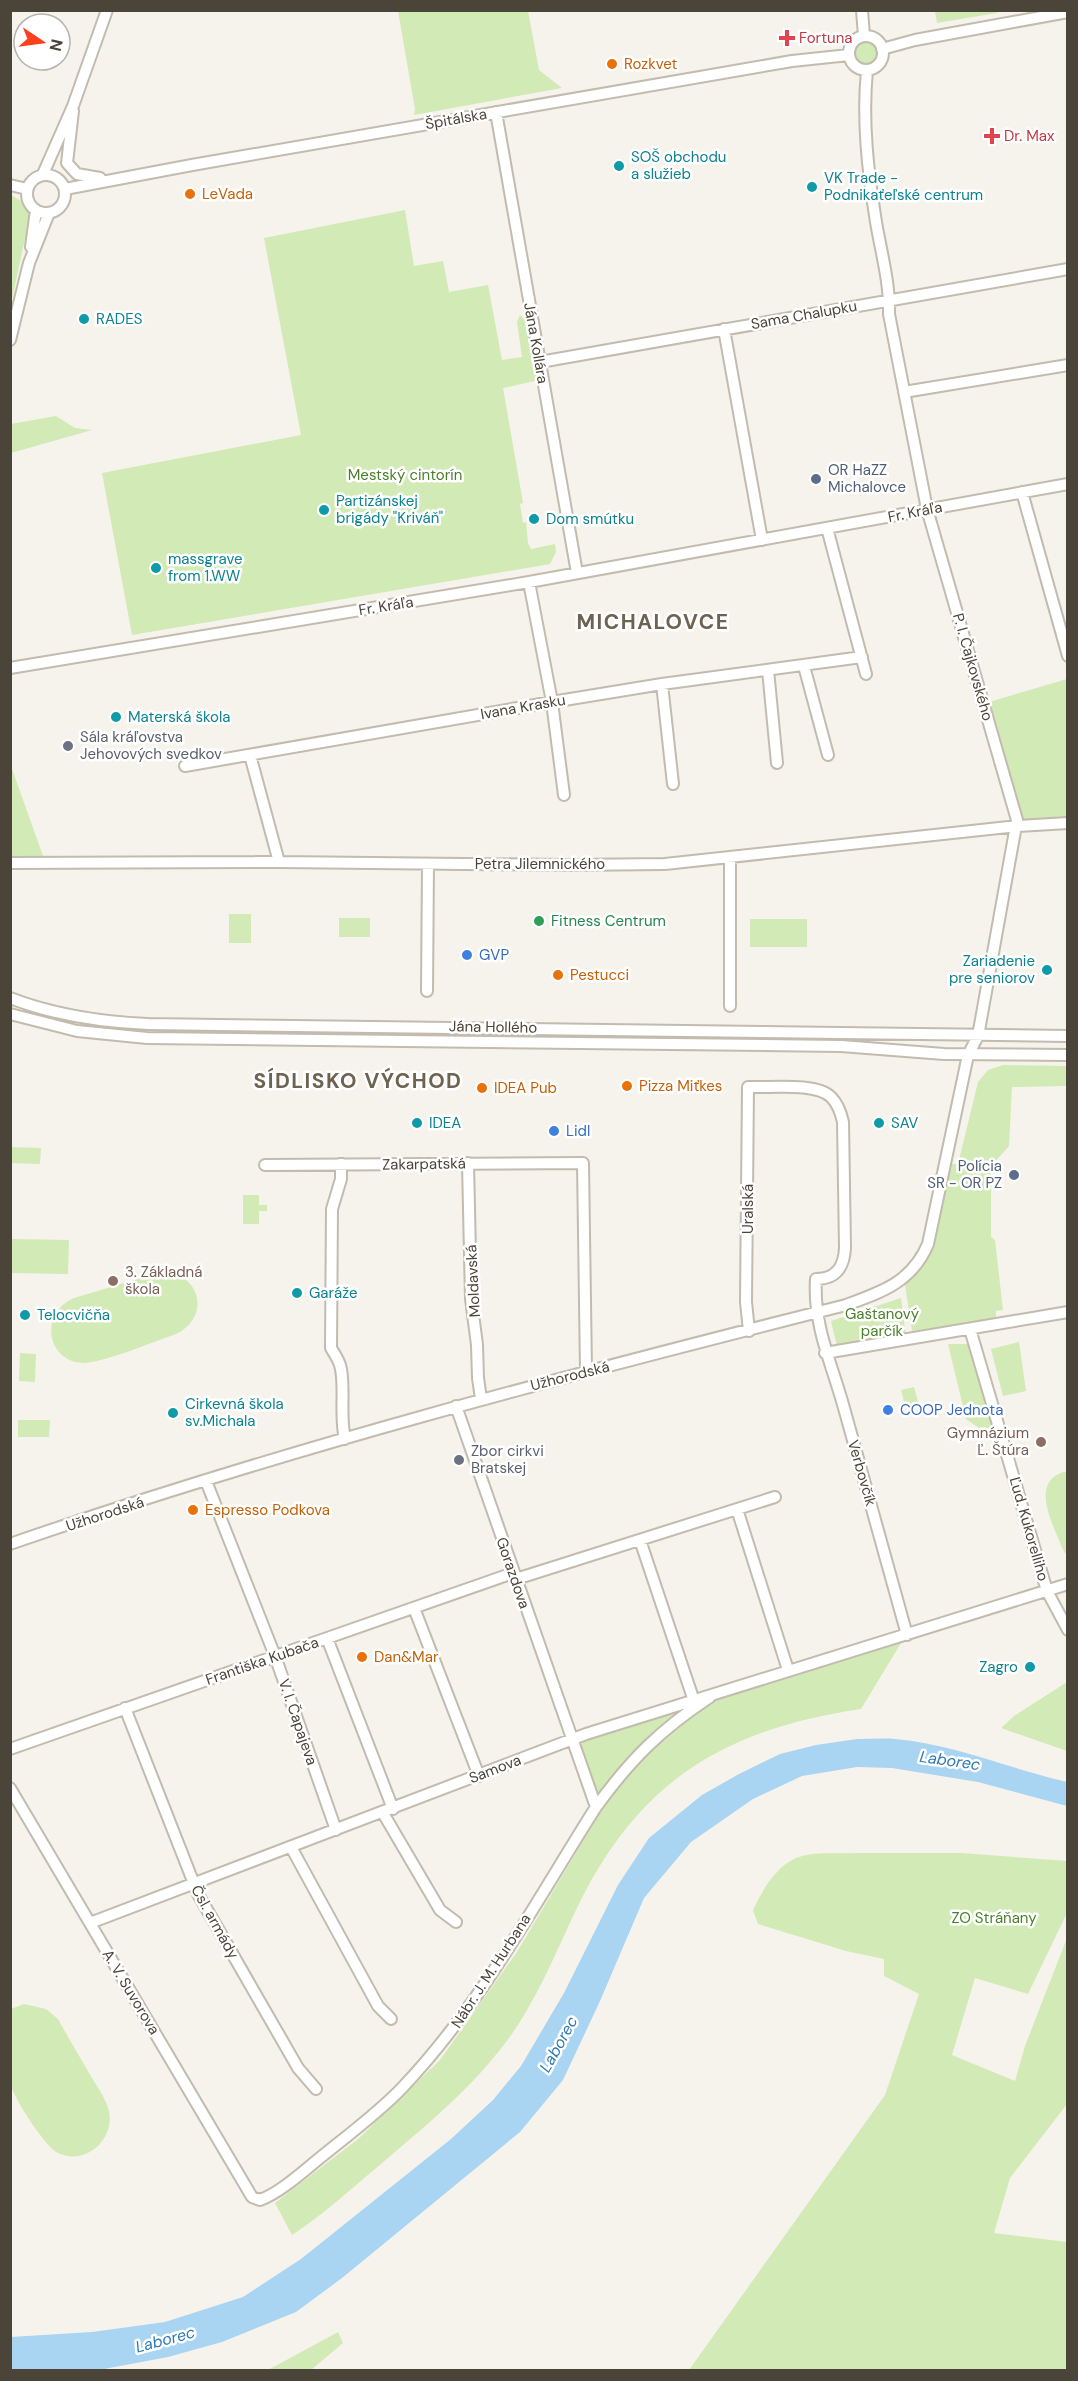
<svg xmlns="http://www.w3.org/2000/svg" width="1078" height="2381" viewBox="0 0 1078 2381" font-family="'DM Sans',sans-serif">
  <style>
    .green { fill: #d2eab5 }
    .water { fill: #a9d4f2 }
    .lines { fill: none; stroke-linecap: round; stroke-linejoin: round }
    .minor-casing { stroke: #c2bbae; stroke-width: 14 }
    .minor { stroke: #fff; stroke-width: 10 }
    .health-dot { fill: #e0444e; stroke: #fff; stroke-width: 2 }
    .food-dot { fill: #e8710a; stroke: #fff; stroke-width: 2 }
    .culture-dot { fill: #0f9aa8; stroke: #fff; stroke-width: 2 }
    .service-dot { fill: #5c6f8a; stroke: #fff; stroke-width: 2 }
    .worship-dot { fill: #6b7280; stroke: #fff; stroke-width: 2 }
    .leisure-dot { fill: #2e9e5b; stroke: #fff; stroke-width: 2 }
    .shop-dot { fill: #3f7fe0; stroke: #fff; stroke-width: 2 }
    .education-dot { fill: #8d6e63; stroke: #fff; stroke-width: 2 }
    .labels { text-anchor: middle; stroke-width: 5; stroke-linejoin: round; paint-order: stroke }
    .health-label { font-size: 15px; fill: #be3a42; stroke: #fff; text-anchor: start }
    .food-label { font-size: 15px; fill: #c56008; stroke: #fff; text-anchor: start }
    .street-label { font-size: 15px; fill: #4b4439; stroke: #fff }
    .culture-label { font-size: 15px; fill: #0d838f; stroke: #fff; text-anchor: start }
    .service-label { font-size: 15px; fill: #4e5e75; stroke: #fff; text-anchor: start }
    .park-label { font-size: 15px; fill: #4a7f2a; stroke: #fff }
    .worship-label { font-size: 15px; fill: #5b616d; stroke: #fff; text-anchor: start }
    .leisure-label { font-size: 15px; fill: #27864d; stroke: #fff; text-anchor: start }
    .shop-label { font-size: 15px; fill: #366cbe; stroke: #fff; text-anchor: start }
    .education-label { font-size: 15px; fill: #785e54; stroke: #fff; text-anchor: start }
    .water-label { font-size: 16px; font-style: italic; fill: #2e7ab2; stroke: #fff }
    .district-label { font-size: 21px; font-weight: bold; letter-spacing: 1.5px; fill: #6e6250; stroke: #fff }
  </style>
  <rect width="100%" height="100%" fill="#f6f3ec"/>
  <path class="green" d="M997 10V13L937 23 935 11Z
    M398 11H528L539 70 562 88 414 115 415 109Z
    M854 53a12 12 0 1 1 24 0a12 12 0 1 1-24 0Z
    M11 195 23 202 30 215 11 304Z
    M405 210 414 266 443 261 449 292 488 285 502 360 522 357 517 322 520 315 526 321 537 378 535 381 503 388 523 503 520 504 523 523 526 522 528 543 531 549 555 544 556 552 550 564 132 635 102 473 301 435 264 238Z
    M56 416 75 428 92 430 11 453V424Z
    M1067 679V818L1023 820 989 702Z
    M10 766H11L43 856 11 857Z
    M229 914H251V943H229Z
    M339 918H370V937H339Z
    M750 919H807V947H750Z
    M1003 1065 1067 1066V1086L1012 1087 1009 1146 991 1166V1237L995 1240 1003 1310 996 1311V1319L912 1331 905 1285 930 1253 934 1243 952 1164H958L978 1082 988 1070Z
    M11 1147 41 1148 40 1164 11 1163Z
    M243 1195H259V1205H267V1211H259V1224H243Z
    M11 1239 69 1240 68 1274 11 1273Z
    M161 1272C200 1272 212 1316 176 1334 156 1341 102 1363 83 1363 45 1361 40 1312 74 1298Z
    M901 1298 906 1336 837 1346 831 1321Z
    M1019 1342 1026 1391 1003 1396 991 1349Z
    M948 1344H971L995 1433 989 1435 966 1419Z
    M20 1353 36 1354 35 1382 19 1381Z
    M914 1387 919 1405 906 1409 901 1390Z
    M18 1420H50L49 1437H18Z
    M1063 1472H1067V1556L1062 1548C1054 1525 1029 1484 1063 1472Z
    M901 1643 861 1709C748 1726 663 1764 601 1864 572 1910 555 1963 527 2010 491 2073 435 2118 381 2164 352 2188 324 2214 292 2235L275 2203 358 2139 440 2060 517 1952 602 1809 579 1743Z
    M1067 1682V1751L1001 1728 1014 1716Z
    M855 1853H961L1067 1861V1913L1028 1994 975 1978 952 2055 1015 2081 1025 2046 1067 1938V2104L1010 2178 994 2233 1067 2242V2370H689L885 2095 919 1994 884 1976V1959L846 1951 758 1924 753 1910C764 1887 780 1859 807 1855 822 1852 840 1854 855 1853Z
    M24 2004 46 2009 58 2019C69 2039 81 2059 92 2078 98 2088 106 2099 109 2111 115 2140 85 2166 58 2153 45 2147 16 2101 11 2086 7 2075 10 2024 11 2009Z
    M338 2332 343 2343 311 2370H268Z"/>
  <path class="water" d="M857 1739C870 1739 883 1738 895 1739 954 1744 1010 1769 1067 1782V1806L978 1782 892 1768 857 1767 802 1776 753 1799 691 1842 644 1898 600 2001 563 2080 520 2132 342 2278 296 2312 222 2342 168 2357 99 2370H11V2337L92 2332 165 2322 243 2297 301 2259 451 2139 493 2100 521 2066 564 1993 618 1885 649 1838 702 1795 739 1774 780 1754 816 1745Z"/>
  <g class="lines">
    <defs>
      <path id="minor" d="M862 10 864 36
        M849 53a17 17 0 1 1 34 0a17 17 0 1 1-34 0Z
        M882 49 915 40 1068 12
        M73 111 67 163 77 174 100 178
        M496 112 577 573
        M43 174 73 106 107 10
        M27 194a19 19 0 1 1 38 0a19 19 0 1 1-38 0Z
        M10 185 27 189
        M65 189 192 165 792 61 849 55
        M31 247 36 210
        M724 329 762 540
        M10 340 29 263 49 213
        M540 362 1068 269
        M904 392 1068 365
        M1022 492 1068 656
        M827 528 866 674
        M529 582 552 702 564 795
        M804 666 828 755
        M10 668 529 582 1068 484
        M768 670 777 763
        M662 684 673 784
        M250 755 279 862
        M185 766 552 702 662 684 862 657
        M730 857V1006
        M10 863 279 862 569 865 665 864 1018 826 1068 823
        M427 991 428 864
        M10 998C54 1015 101 1022 148 1024L1068 1036
        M10 1014 77 1031 147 1038 841 1046 944 1054 1068 1055
        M468 1163 471 1299 477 1345 478 1378 481 1399
        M341 1164V1179L332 1209 331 1348C334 1353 338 1359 340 1365 346 1384 339 1415 345 1439
        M265 1165 583 1163 586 1371
        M970 1329 1047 1591 1068 1630
        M749 1331 746 1302 748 1087C770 1088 816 1082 831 1097 838 1104 841 1113 843 1122L845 1248C844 1267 836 1279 816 1279 813 1326 832 1364 844 1408 865 1484 886 1559 907 1635
        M825 1353 1068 1312
        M456 1406 596 1807
        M206 1481 275 1656 336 1830
        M737 1509 788 1670
        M640 1540 694 1701
        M10 1544C284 1449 565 1376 846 1305 882 1292 912 1282 928 1244L968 1055 978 1036 1017 820 927 509 889 314C890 283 881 252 876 222 868 172 862 121 867 70
        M516 1579 775 1497
        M414 1608 479 1776
        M327 1638 393 1809
        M125 1708 198 1894 298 2068 316 2089
        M10 1749 513 1573
        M10 1788 252 2197 260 2200C282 2192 308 2167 326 2153 352 2132 379 2112 402 2088 481 2005 535 1903 596 1807 631 1759 660 1730 710 1697
        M383 1813 440 1910 456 1922
        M291 1847 378 2006 391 2019
        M90 1923 586 1734 1068 1584"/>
    </defs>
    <use href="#minor" class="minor-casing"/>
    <use href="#minor" class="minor"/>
  </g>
  <g class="health-dot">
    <path d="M784 29h6v6h6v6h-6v6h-6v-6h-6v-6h6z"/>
    <path d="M989 127h6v6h6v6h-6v6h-6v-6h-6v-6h6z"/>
  </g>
  <g class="food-dot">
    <circle cx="612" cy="64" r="6"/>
    <circle cx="190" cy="194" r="6"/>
    <circle cx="558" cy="975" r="6"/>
    <circle cx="627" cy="1086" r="6"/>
    <circle cx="482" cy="1088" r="6"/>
    <circle cx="193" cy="1510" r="6"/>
    <circle cx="362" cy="1657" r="6"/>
  </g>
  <g class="culture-dot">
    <circle cx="619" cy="166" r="6"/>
    <circle cx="812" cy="187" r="6"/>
    <circle cx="84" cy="319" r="6"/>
    <circle cx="324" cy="510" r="6"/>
    <circle cx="534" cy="519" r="6"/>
    <circle cx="156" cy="568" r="6"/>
    <circle cx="116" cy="717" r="6"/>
    <circle cx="1047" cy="970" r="6"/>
    <circle cx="417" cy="1123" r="6"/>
    <circle cx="879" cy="1123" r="6"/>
    <circle cx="297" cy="1293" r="6"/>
    <circle cx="25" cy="1315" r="6"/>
    <circle cx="173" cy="1413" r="6"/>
    <circle cx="1030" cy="1667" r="6"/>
  </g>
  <g class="service-dot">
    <circle cx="816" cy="479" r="6"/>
    <circle cx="1014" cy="1175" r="6"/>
  </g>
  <g class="worship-dot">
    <circle cx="68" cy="746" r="6"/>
    <circle cx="459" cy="1460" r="6"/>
  </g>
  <circle class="leisure-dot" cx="539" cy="921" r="6"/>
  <g class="shop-dot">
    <circle cx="467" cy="955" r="6"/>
    <circle cx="554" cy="1131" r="6"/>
    <circle cx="888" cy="1410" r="6"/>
  </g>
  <g class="education-dot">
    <circle cx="113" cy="1281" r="6"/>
    <circle cx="1041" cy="1442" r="6"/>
  </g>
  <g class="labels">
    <g class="health-label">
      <text x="799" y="43">Fortuna</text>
      <text x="1004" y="141">Dr. Max</text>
    </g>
    <g class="food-label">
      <text x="624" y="69">Rozkvet</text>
      <text x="202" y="199">LeVada</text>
      <text x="570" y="980">Pestucci</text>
      <text x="639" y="1091">Pizza Miťkes</text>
      <text x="494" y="1093">IDEA Pub</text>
      <text x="205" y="1515">Espresso Podkova</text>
      <text x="374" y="1662">Dan&amp;Mar</text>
    </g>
    <g class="street-label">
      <text transform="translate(456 119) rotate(-10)" y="5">Špitálska</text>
      <text transform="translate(804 315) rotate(-10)" y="5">Sama Chalupku</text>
      <text transform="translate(536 343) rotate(80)" y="5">Jána Kollára</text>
      <text transform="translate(915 512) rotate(-11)" y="5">Fr. Kráľa</text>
      <text transform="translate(386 606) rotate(-9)" y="5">Fr. Kráľa</text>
      <text transform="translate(973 667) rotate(74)" y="5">P. I. Čajkovského</text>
      <text transform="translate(523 707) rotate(-10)" y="5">Ivana Krasku</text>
      <text x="540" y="869">Petra Jilemnického</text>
      <text transform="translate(493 1027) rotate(1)" y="5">Jána Hollého</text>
      <text transform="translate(424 1164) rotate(-1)" y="5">Zakarpatská</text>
      <text transform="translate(748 1209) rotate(-90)" y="5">Uralská</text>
      <text transform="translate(473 1281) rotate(-93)" y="5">Moldavská</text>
      <text transform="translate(570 1376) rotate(-14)" y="5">Užhorodská</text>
      <text transform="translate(862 1473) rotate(74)" y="5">Verbovčík</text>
      <text transform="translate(105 1514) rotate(-18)" y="5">Užhorodská</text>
      <text transform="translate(1029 1529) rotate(74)" y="5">Ľud. Kukorelliho</text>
      <text transform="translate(513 1573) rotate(71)" y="5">Gorazdova</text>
      <text transform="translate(262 1661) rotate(-19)" y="5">Františka Kubača</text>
      <text transform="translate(298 1722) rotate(71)" y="5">V. I. Čapajeva</text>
      <text transform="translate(495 1769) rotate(-21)" y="5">Samova</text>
      <text transform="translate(215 1922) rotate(61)" y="5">Čsl. armády</text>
      <text transform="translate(491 1971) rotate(-57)" y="5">Nábr. J. M. Hurbana</text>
      <text transform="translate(131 1992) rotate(59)" y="5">A. V. Suvorova</text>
    </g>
    <g class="culture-label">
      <text x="631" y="162">SOŠ obchodu<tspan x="631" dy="17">a služieb</tspan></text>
      <text x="824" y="183">VK Trade -<tspan x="824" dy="17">Podnikaťeľské centrum</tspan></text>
      <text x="96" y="324">RADES</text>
      <text x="336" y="506">Partizánskej<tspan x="336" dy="17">brigády "Kriváň"</tspan></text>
      <text x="546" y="524">Dom smútku</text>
      <text x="168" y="564">massgrave<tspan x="168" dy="17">from 1.WW</tspan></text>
      <text x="128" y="722">Materská škola</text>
      <text x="1035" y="966" text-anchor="end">Zariadenie<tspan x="1035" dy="17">pre seniorov</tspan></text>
      <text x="429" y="1128">IDEA</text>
      <text x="891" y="1128">SAV</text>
      <text x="309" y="1298">Garáže</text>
      <text x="37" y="1320">Telocvičňa</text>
      <text x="185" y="1409">Cirkevná škola<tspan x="185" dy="17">sv.Michala</tspan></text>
      <text x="1018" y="1672" text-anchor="end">Zagro</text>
    </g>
    <g class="service-label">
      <text x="828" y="475">OR HaZZ<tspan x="828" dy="17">Michalovce</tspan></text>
      <text x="1002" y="1171" text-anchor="end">Polícia<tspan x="1002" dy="17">SR - OR PZ</tspan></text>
    </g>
    <g class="park-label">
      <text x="405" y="480">Mestský cintorín</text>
      <text x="882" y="1319">Gaštanový<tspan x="882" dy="17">parčík</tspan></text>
      <text x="994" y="1923">ZO Stráňany</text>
    </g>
    <g class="worship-label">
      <text x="80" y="742">Sála kráľovstva<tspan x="80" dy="17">Jehovových svedkov</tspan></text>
      <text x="471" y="1456">Zbor cirkvi<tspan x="471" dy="17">Bratskej</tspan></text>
    </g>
    <g class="leisure-label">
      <text x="551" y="926">Fitness Centrum</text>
    </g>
    <g class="shop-label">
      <text x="479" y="960">GVP</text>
      <text x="566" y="1136">Lidl</text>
      <text x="900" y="1415">COOP Jednota</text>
    </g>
    <g class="education-label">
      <text x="125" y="1277">3. Základná<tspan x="125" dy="17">škola</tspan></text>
      <text x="1029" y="1438" text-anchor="end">Gymnázium<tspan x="1029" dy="17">Ľ. Štúra</tspan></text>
    </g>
    <g class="water-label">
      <text transform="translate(950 1760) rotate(8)" y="6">Laborec</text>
      <text transform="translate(558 2044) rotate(-61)" y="6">Laborec</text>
      <text transform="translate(165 2339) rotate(-15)" y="6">Laborec</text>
    </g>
    <g class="district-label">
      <text x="653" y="629">MICHALOVCE</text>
      <text x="358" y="1088">SÍDLISKO VÝCHOD</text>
    </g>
  </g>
  <rect width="1078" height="2381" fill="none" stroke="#4b4439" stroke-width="24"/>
  <g transform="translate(42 42) rotate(103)"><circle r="28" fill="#ffffff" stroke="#b7b4b0" stroke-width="1.5"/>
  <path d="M0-4.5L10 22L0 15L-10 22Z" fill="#fc3f1d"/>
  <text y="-9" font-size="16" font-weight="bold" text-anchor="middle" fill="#4b4439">N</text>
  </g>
</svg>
